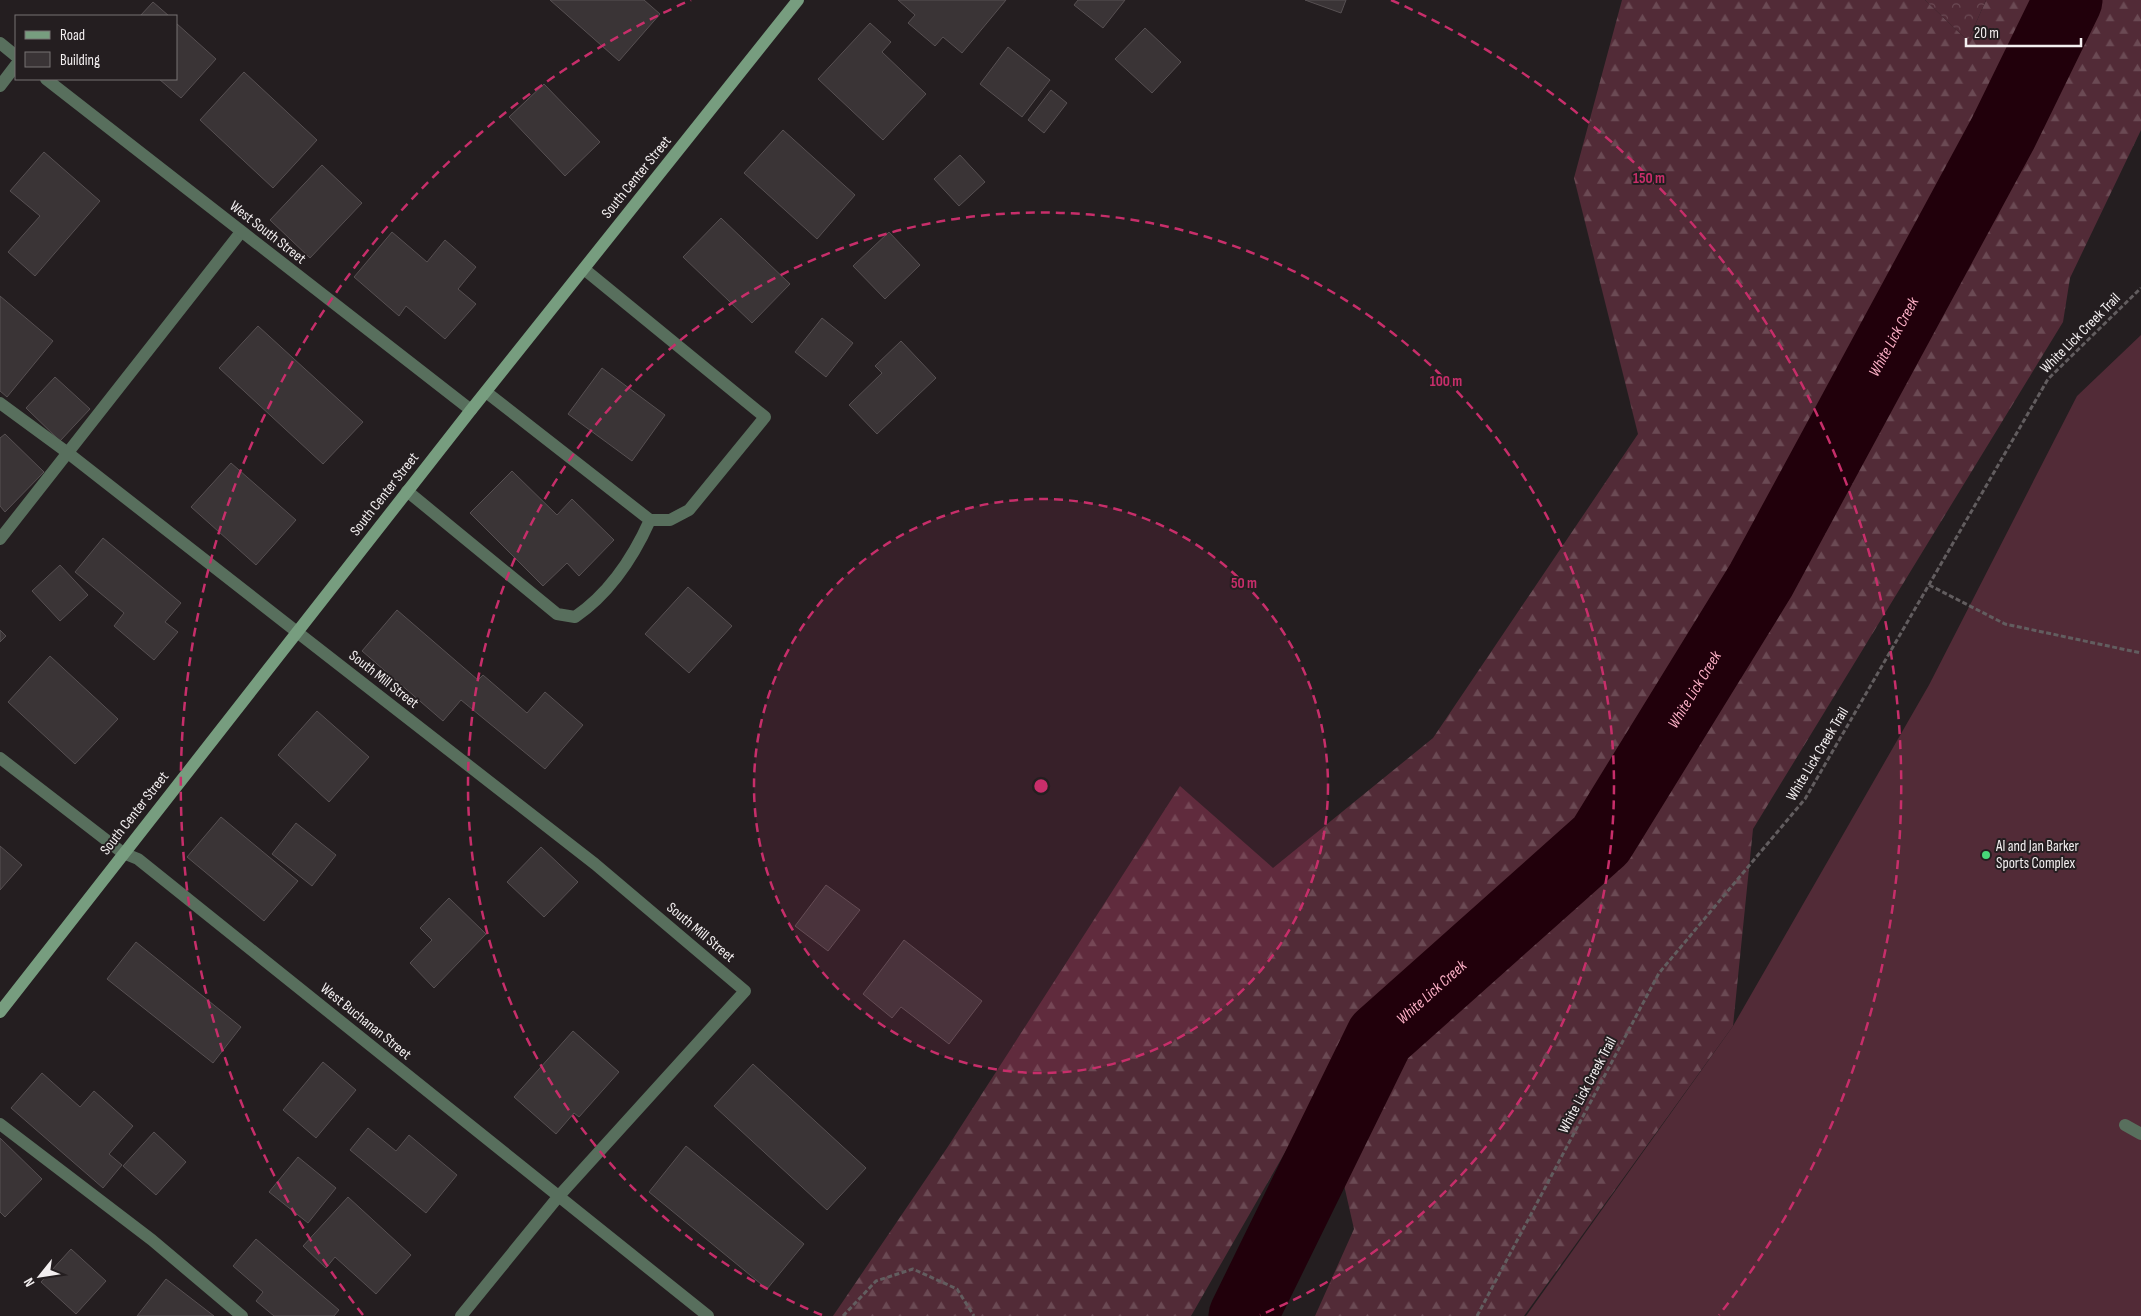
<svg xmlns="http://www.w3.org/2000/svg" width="2141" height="1316" viewBox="0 0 2141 1316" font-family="'Sofia Sans Condensed',sans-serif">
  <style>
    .grass { fill: #522b37 }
    .forest { fill: url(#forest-firs) }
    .park { fill: url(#park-crowns) }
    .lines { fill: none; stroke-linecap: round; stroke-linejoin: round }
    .river { stroke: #21000b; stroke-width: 69 }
    .building { fill: #3a3436; stroke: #575052 }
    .path { stroke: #625d5f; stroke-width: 3; stroke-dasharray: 5 2.5; stroke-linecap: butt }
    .lane { stroke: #586f5d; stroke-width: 12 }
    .street { stroke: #586f5d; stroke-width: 12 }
    .secondary { stroke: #779d7f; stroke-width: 12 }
    .ring { fill: none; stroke: #c72e6a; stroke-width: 2.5; stroke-dasharray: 9 6 }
    .poi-dot { fill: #47d779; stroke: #241e20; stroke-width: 2 }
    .labels { text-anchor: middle; stroke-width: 4; stroke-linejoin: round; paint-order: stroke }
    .street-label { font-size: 15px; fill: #f3eff0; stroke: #241e20 }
    .poi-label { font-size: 15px; fill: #f3eff0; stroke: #241e20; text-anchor: start }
    .water-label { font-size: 16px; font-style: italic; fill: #fdafc6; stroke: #241e20 }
    .centre { fill: #c72e6a; stroke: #241e20; stroke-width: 2.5 }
    .ring-label { font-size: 15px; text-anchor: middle; font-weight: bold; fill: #c72e6a; stroke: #241e20; stroke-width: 4; stroke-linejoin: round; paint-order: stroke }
  </style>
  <defs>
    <pattern id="forest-firs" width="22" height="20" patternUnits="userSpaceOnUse" patternTransform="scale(1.25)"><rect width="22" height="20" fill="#522b37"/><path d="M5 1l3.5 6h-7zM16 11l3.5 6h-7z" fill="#6b4a54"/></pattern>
    <pattern id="park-crowns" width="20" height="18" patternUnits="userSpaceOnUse" patternTransform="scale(1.25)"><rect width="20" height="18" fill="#522b37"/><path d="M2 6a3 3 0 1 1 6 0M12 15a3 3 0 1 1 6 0" fill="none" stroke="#6b4a54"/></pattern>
  </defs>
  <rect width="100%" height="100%" fill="#241e20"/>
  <path class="grass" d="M2141 335V1316H1526L1733 1026 1929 685 2077 396Z"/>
  <path class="forest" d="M1622 0H1925L1968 41 1986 0H2141V130L2070 278 2063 322 1753 829 1733 1026 1524 1316H1315L1354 1229 1322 1088 1191 1316H833L947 1148 1180 786 1273 868 1433 738 1638 434 1574 178Z"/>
  <path class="park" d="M1925 0H1986L1968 41Z"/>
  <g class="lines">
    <path class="river" id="s1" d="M1243 1316 1380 1037 1601 840 1761 580 2003 133 2068 0"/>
  </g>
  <path class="building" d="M550 0H644L660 14 619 61Z
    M898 0H1006L962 53 943 37 935 46 908 23 915 15Z
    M1078 0H1125L1103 28 1074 5Z
    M1305 0H1346L1341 13Z
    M153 2 169 16H140Z
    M176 23 216 59 181 98 159 79H176Z
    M870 23 891 42 882 52 926 94 883 140 818 79Z
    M1145 28 1181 62 1152 93 1115 59Z
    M1008 47 1050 80 1022 117 980 84Z
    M244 72 317 140 273 188 200 120Z
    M544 84 600 142 565 176 509 117Z
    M1051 90 1067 103 1044 133 1028 120Z
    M783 130 855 195 817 239 744 173Z
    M44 152 100 201 35 276 8 252 40 216 10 191Z
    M960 155 985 182 959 206 934 179Z
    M322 165 362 203 310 258 270 220Z
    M721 218 790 284 752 323 683 257Z
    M392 232 427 262 445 240 476 267 458 289 476 304 445 339 406 306 399 316 354 277Z
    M889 232 920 265 885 299 853 266Z
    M0 296 53 341 7 397 0 391Z
    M822 318 853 343 826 377 795 352Z
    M258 326 363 422 323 464 219 368Z
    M901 341 936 378 877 434 849 405 882 373 875 366Z
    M602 368 665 415 632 461 568 414Z
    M55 377 90 409 60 441 26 408Z
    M5 434 44 472 5 512 0 506V438Z
    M231 463 296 520 256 565 191 507Z
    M512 471 557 515 572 499 614 540 579 576 567 563 543 586 470 513Z
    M103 538 181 603 165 622 178 632 154 660 114 626 124 613 75 572Z
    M60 565 88 595 60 621 32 591Z
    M688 587 732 626 689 673 645 634Z
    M397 610 478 680 483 675 527 713 545 692 583 725 545 769 461 700 443 721 362 651Z
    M0 630 6 636 0 642Z
    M50 656 118 719 75 764 8 702Z
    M317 711 369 757 329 802 278 755Z
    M221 817 298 881 264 921 187 857Z
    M296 823 336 855 312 886 272 854Z
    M0 846 22 865 0 890Z
    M541 847 578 882 544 917 507 882Z
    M826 885 860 910 828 951 795 926Z
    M449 898 486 934 434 988 410 963 432 940 420 928Z
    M904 940 982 1001 949 1044 901 1007 892 1018 863 994Z
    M136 942 241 1027 213 1063 107 979Z
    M573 1031 619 1072 579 1117 574 1113 556 1134 514 1097Z
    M323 1062 356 1090 316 1138 283 1110Z
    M753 1064 866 1168 827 1210 714 1106Z
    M42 1073 80 1107 94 1091 133 1126 109 1154 122 1165 103 1188 11 1108Z
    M368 1128 396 1151 409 1135 457 1175 426 1213 350 1150Z
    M154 1132 186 1162 156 1195 123 1166Z
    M0 1138 42 1179 5 1217 0 1212Z
    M686 1146 804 1244 767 1289 649 1192Z
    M298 1157 336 1188 308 1223 269 1192Z
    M348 1197 411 1255 376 1294 335 1257 326 1268 303 1246Z
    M256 1239 339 1310 334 1316H274L256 1301 263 1292 233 1266Z
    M71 1249 106 1281 76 1314 41 1282Z
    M166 1279 214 1316H137Z"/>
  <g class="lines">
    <path class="path" d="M1929 585 2005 624 2141 653
      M843 1316 876 1281 913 1269 957 1289 974 1316
      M1477 1316 1659 973 1805 799 2048 379 2141 288"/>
    <path class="lane" d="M486 392 650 520H670L689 510 765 417 584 269
      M0 403 68 453 297 632
      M407 491 557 614 575 617C610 593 633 558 650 520
      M0 539 241 232
      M0 1124 152 1240 242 1316
      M2125 1125 2141 1134"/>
    <path class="street" d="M0 43 16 56
      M46 79 471 410
      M0 86 16 65
      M297 632 595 864 745 991 558 1197 461 1316
      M0 758 123 853 138 859 708 1316"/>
    <path class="secondary" d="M0 1012 471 410 798 0"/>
  </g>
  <circle cx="1041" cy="786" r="287" fill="#c72e6a" fill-opacity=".12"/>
  <g class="ring">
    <circle cx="1041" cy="786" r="287"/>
    <path d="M822 1315A573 573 0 1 1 1260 1315"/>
    <path d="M363 1315A860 860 0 0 1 691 0M1391 0A860 860 0 0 1 1719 1315"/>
  </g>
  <circle class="poi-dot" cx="1986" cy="855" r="5"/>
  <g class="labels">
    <g class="street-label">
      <text transform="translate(636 177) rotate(-51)" y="5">South Center Street</text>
      <text transform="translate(268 232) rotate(38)" y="5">West South Street</text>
      <text transform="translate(2080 333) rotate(-45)" y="5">White Lick Creek Trail</text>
      <text transform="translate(384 494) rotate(-52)" y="5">South Center Street</text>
      <text transform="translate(384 679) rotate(38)" y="5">South Mill Street</text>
      <text transform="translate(1817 754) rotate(-59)" y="5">White Lick Creek Trail</text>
      <text transform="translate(134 813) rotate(-52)" y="5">South Center Street</text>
      <text transform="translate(701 932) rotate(40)" y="5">South Mill Street</text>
      <text transform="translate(366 1021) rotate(39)" y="5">West Buchanan Street</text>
      <text transform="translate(1587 1085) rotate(-62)" y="5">White Lick Creek Trail</text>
    </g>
    <g class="poi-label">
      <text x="1996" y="851">Al and Jan Barker<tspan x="1996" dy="17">Sports Complex</tspan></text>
    </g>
    <g class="water-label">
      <text dy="6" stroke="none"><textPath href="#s1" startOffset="1189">White Lick Creek</textPath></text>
      <text dy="6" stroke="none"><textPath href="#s1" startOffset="784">White Lick Creek</textPath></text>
      <text dy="6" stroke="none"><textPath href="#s1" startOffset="379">White Lick Creek</textPath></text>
    </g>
  </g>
  <circle cx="1041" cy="786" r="8" class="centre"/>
  <g class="ring-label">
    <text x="1649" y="183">150 m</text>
    <text x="1446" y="386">100 m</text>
    <text x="1244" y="588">50 m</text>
  </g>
  <rect x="15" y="15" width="162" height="65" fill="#241e20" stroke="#777273"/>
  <rect x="25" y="31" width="25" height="8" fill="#779d7f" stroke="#777273"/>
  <text x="60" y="40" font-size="15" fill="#f3eff0">Road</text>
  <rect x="25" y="52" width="25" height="15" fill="#3a3436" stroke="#777273"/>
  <text x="60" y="65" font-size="15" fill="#f3eff0">Building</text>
  <g transform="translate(40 1276) rotate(240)" stroke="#241e20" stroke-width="4" paint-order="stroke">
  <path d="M0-4L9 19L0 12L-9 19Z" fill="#f3eff0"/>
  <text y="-8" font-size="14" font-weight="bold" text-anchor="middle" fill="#f3eff0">N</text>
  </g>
  <path d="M1966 38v8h115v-8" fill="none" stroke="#f3eff0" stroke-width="2.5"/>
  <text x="1974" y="38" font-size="15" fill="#f3eff0" stroke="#241e20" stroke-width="4" paint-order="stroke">20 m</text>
</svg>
